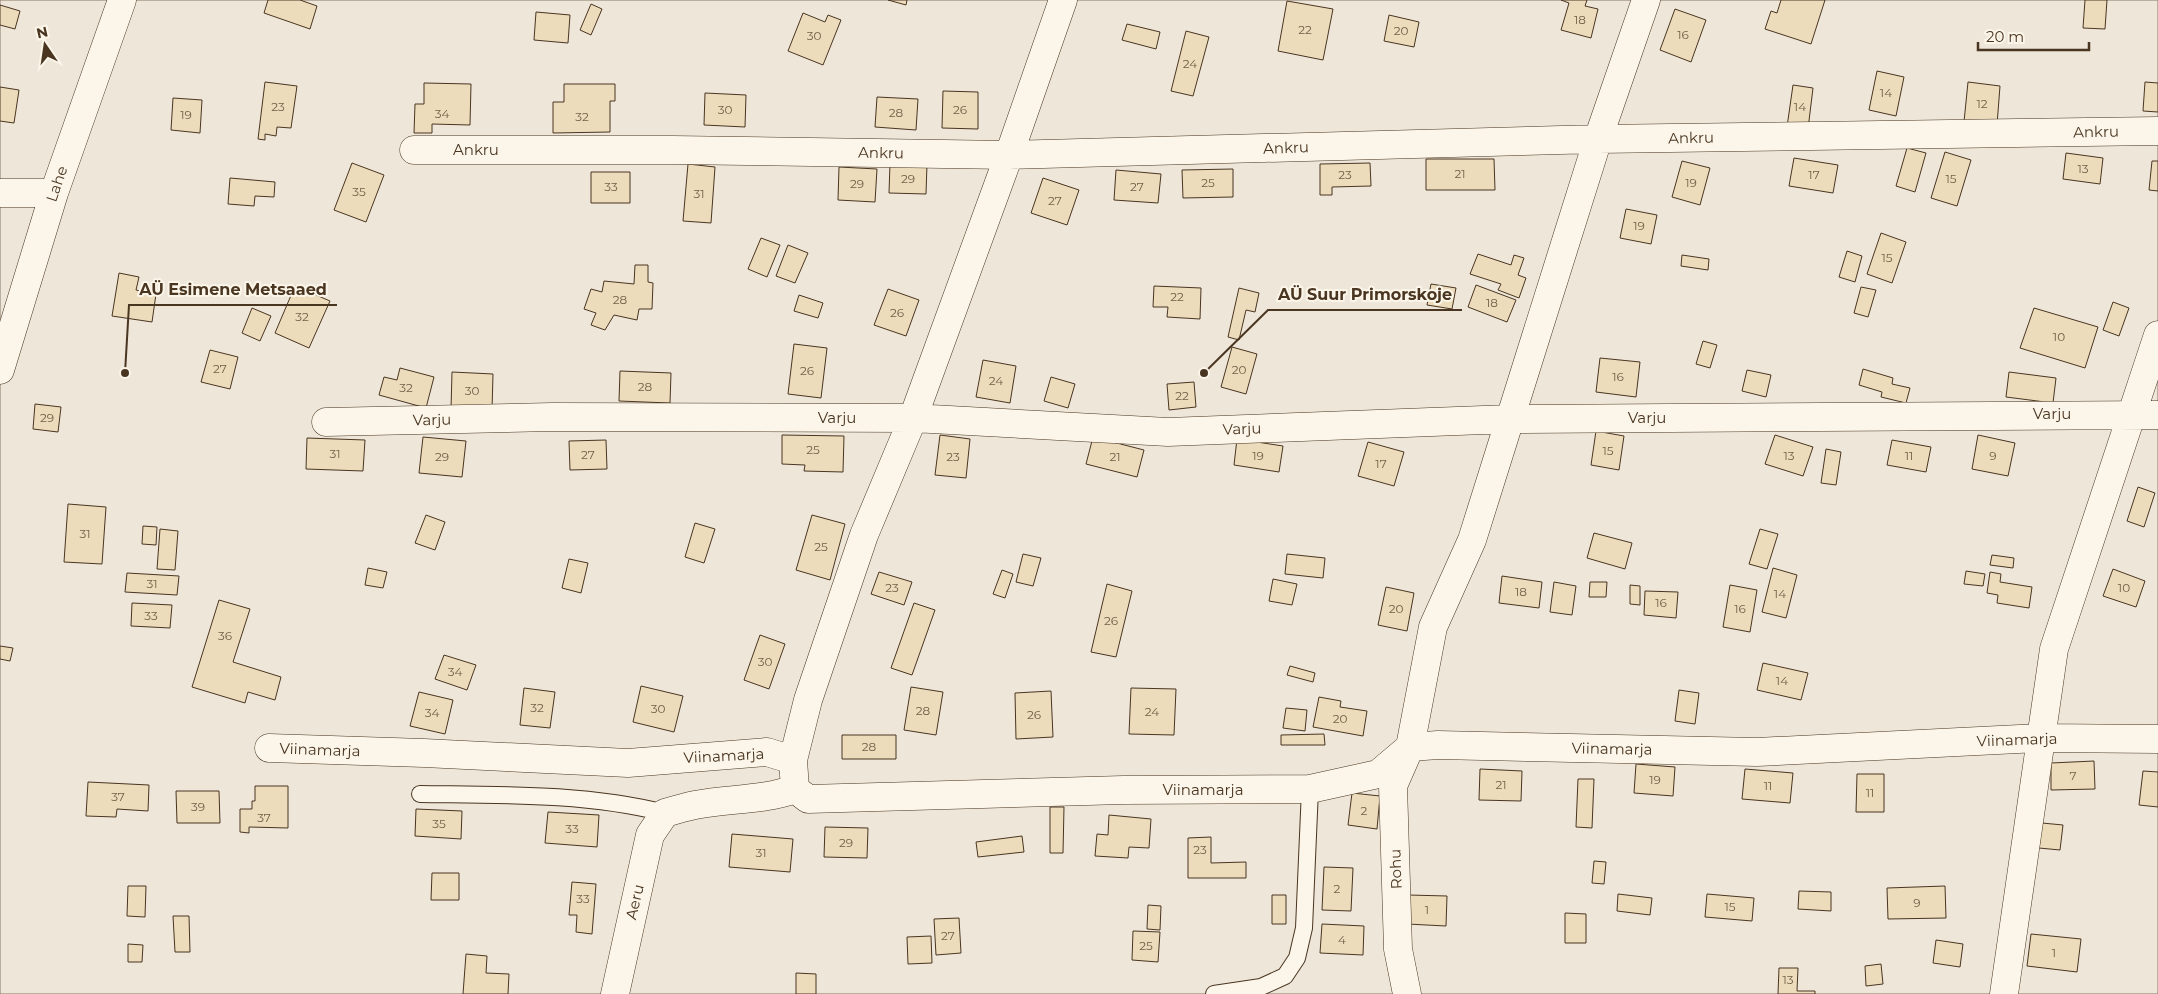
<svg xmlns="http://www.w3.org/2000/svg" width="2158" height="994" viewBox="0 0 2158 994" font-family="Montserrat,sans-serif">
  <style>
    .green { fill: #ede6d9; stroke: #887966 }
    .building { fill: #ecdcbc; stroke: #4a3520 }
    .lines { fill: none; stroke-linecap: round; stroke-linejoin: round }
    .lane-casing { stroke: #4a3520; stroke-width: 18 }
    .street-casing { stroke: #4a3520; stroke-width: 29 }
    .lane { stroke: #fbf6e9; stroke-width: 16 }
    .street { stroke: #fbf6e9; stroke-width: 28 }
    .labels { text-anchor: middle; stroke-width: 4; stroke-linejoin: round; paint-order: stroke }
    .number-label { font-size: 12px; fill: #725f47 }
    .street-label { font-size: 15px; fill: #4a3520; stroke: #fbf6e9 }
    .leader { fill: none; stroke: #4a3520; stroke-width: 2 }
    .callout-dot { fill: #4a3520; stroke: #fbf6e9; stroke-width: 2 }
    .callout-label { font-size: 16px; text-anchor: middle; font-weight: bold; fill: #4a3520; stroke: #fbf6e9; stroke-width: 4; stroke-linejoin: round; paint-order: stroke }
  </style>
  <rect width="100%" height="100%" fill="#fbf6e9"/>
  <path class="green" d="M0 0H2158V994H0Z"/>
  <path class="building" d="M268 0H300L317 6 310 29 264 13Z
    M888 0H907L906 5Z
    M1587 0 1585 6 1598 9 1591 38 1561 30 1569 3 1561 0Z
    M1781 0H1825L1811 44 1765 29 1771 11 1777 13Z
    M2085 0H2107L2105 29 2083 28Z
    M1287 1 1333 9 1323 60 1278 51Z
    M591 4 602 9 591 35 580 30Z
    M0 5 20 11 15 29 0 25Z
    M1675 9 1706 20 1691 62 1660 50Z
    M536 12 570 15 568 43 534 40Z
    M803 13 825 22 828 15 841 20 823 65 788 51Z
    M1389 15 1419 22 1414 47 1384 41Z
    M1127 24 1160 32 1156 49 1122 40Z
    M1186 31 1209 37 1193 96 1171 91Z
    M1877 71 1904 77 1896 116 1869 110Z
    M265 82 297 86 291 128 277 127 276 136 265 134V140L258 139Z
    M1968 82 2000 86 1997 125 1964 122Z
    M2145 82 2158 83V112L2143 111Z
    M424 83 471 84 470 125 432 124V133H414L415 104H424Z
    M564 84H615V101H610V132L553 133V102H564Z
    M1793 85 1813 88 1808 129 1787 127Z
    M0 87 19 90 14 123 0 121Z
    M943 91 978 92V129L942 128Z
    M705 93 746 95 745 127 704 125Z
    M877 97 918 99 916 130 875 127Z
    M173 98 202 100 200 133 171 130Z
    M1907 148 1926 153 1915 192 1896 186Z
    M1945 152 1971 160 1957 206 1931 198Z
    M2066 153 2103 158 2100 184 2063 179Z
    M1794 158 1838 165 1833 193 1789 186Z
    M1426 159H1494L1495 190H1426Z
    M1682 161 1710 168 1700 205 1672 197Z
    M2152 161H2158V191L2149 190Z
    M352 163 384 175 366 222 334 210Z
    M890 163 927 164 926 194 889 193Z
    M1370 163 1371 186 1332 187V195H1320V164Z
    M688 164 715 167 711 223 683 221Z
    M839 167 877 169 875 202 838 200Z
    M1233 169V197L1183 198 1182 170Z
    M1116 170 1161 174 1158 203 1114 200Z
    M591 172H630V203H591Z
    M230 178 275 182 274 197 255 196 254 206 228 204Z
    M1043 178 1079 190 1067 225 1031 213Z
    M1626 209 1657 215 1651 244 1620 238Z
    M1881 233 1906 242 1892 283 1867 274Z
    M761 238 780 245 767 277 748 269Z
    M788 245 808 253 795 283 776 276Z
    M1847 251 1862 256 1855 282 1839 277Z
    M1478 254 1511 265 1514 255 1524 258 1518 275 1526 278 1519 298 1498 290 1501 284 1470 274Z
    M1682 255 1709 259 1708 270 1681 266Z
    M635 265H648V282L653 283 652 309H639L637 320 614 315 605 330 591 325 596 313 584 309 591 289 602 292 604 281 634 284Z
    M119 273 139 277 136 290 156 294 152 322 112 316Z
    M1431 284 1456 288 1452 309 1427 305Z
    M1476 285 1516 300 1507 322 1468 307Z
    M295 286 330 301 309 348 275 333Z
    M1154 286 1201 288 1200 319 1167 317 1168 307H1153Z
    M1861 287 1876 290 1868 317 1854 313Z
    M1239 288 1259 293 1255 312 1246 310 1239 340 1228 337Z
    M888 289 919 300 906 336 874 325Z
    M799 295 823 303 818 318 794 311Z
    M2113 302 2129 308 2119 336 2103 330Z
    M252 308 271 316 260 341 242 333Z
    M2034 308 2098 327 2085 368 2020 348Z
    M1703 341 1717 345 1710 368 1696 364Z
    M794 344 827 348 821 398 788 394Z
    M1232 347 1257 354 1246 394 1221 387Z
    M210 350 238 357 230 389 201 382Z
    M1600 358 1640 362 1636 397 1596 392Z
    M983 360 1016 366 1010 403 976 397Z
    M400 368 434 377 426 408 379 395 384 377 397 380Z
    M1863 369 1893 378 1892 384 1910 388 1906 403 1881 397 1882 392 1859 385Z
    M1747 370 1771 375 1766 397 1742 391Z
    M620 371 671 373 670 403 619 401Z
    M452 372 493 374 492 410 451 409Z
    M2009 372 2056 378 2053 403 2006 397Z
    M1051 377 1075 384 1068 408 1044 401Z
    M1194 382 1196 407 1169 410 1167 384Z
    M35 404 61 407 58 432 33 429Z
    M1596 431 1624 436 1619 470 1591 465Z
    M782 435 844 436 843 472 804 471 805 465 782 464Z
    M940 435 970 439 966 478 935 475Z
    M1775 435 1813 447 1803 476 1765 464Z
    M1978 435 2015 443 2008 476 1972 469Z
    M423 437 466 441 462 477 419 473Z
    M1093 437 1144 450 1137 477 1086 464Z
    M307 438 365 440 363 471 306 469Z
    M1237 439 1283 446 1279 472 1234 465Z
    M606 440 607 469 570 470 569 441Z
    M1892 440 1931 447 1926 472 1887 465Z
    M1368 442 1404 452 1394 486 1358 476Z
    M1826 449 1841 452 1836 485 1821 483Z
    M2138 487 2155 493 2144 527 2127 521Z
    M68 504 106 507 102 564 64 562Z
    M426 515 445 522 435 550 415 543Z
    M812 515 845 524 830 580 796 570Z
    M695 523 715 529 704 563 685 557Z
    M143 526 157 527 156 545 142 544Z
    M160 529 178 531 175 570 157 569Z
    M1760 529 1778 534 1767 569 1749 564Z
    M1594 533 1632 543 1625 569 1587 558Z
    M1023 554 1041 558 1033 586 1016 582Z
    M1287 554 1325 558 1323 578 1285 574Z
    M1992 555 2014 558 2013 568 1990 565Z
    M569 559 588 563 581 593 562 588Z
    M368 568 387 572 383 588 365 585Z
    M1773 568 1797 575 1786 618 1762 612Z
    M2113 569 2145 581 2136 607 2103 596Z
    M1002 570 1013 574 1005 598 993 594Z
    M1966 571 1985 574 1983 586 1964 584Z
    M879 572 912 582 904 605 871 594Z
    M1990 572 2001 574 2000 582 2032 587 2029 608 1997 603 1998 595 1987 593Z
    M127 573 179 576 177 595 125 592Z
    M1502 576 1542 582 1539 608 1499 603Z
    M1273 579 1297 584 1292 605 1269 601Z
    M1554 582 1576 586 1572 615 1550 612Z
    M1590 582H1607L1606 597H1589Z
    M1107 584 1132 591 1116 657 1091 652Z
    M1630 585 1640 586V605L1630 604Z
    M1730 585 1757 590 1750 632 1723 627Z
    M1386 587 1414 593 1407 631 1378 625Z
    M1645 591 1678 592 1676 618 1644 615Z
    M219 600 250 609 233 662 281 677 275 700 248 692 245 703 192 687Z
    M132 603 172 605 170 628 131 626Z
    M914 603 935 610 912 675 891 668Z
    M760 635 785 644 769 689 744 680Z
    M0 646 13 648 10 661 0 659Z
    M444 655 476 665 467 690 435 679Z
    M1763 663 1808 673 1801 700 1757 690Z
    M1290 666 1315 673 1313 682 1287 675Z
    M641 686 683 696 674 732 633 722Z
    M911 687 943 692 936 735 904 730Z
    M524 688 555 692 550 728 520 725Z
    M1131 688 1176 689 1174 735 1129 734Z
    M1679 690 1699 693 1695 724 1675 721Z
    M1051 691 1053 737 1016 739 1015 693Z
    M419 692 453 700 445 734 410 726Z
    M1319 697 1341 701 1340 707 1367 711 1363 736 1313 727Z
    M1286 708 1307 710 1305 731 1283 728Z
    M1324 734 1325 745H1281V735Z
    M842 735H896V759H842Z
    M2094 761 2095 789 2051 790V763Z
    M1636 764 1675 767 1673 796 1634 793Z
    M1480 769 1522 771 1521 801 1479 800Z
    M1745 769 1793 773 1790 803 1742 799Z
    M2143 771 2158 772V807L2139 805Z
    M1857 774H1884V812H1856Z
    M1578 779H1594L1592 828 1576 827Z
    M88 782 149 785 148 811 117 809 116 817 86 816Z
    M255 786H288V828L249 827V833L240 832V809H252V801H255Z
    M176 791H219L220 823H177Z
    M1352 793 1380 796 1377 829 1348 825Z
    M1050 807H1064L1063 853H1050Z
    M416 809 462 811 461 839 415 836Z
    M548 812 599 815 597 847 545 843Z
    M1109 815 1151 819 1149 848 1129 847 1128 858 1095 856 1097 834 1108 835Z
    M2042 823 2063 825 2060 850 2039 848Z
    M825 827 868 828 867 858 824 857Z
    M732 834 793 839 790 872 729 867Z
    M1022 836 1024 852 978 857 976 842Z
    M1211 837V863L1246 862V878H1188V838Z
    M1594 861 1606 862 1604 884 1592 883Z
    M1324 867 1353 868 1351 911 1322 910Z
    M432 873H459V900H431Z
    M572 882 596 884 592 934 576 932 577 915H569Z
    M128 886H146L145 917 127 916Z
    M1945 886 1946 918 1888 919 1887 888Z
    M1799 891 1831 892V911L1798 909Z
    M1618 894 1652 898 1650 915 1617 911Z
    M1707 894 1754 898 1752 921 1705 917Z
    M1272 895H1286V924H1272Z
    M1408 895 1447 896 1446 926 1407 924Z
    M1148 905 1161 906 1160 930 1147 929Z
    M1565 913 1586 914V943H1565Z
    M173 916H189L190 952H175Z
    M959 918 961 953 936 955 934 919Z
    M1322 924 1364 926 1363 955 1320 953Z
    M1133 931 1160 932 1158 962 1132 960Z
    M2031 934 2081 939 2077 972 2027 966Z
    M931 936 932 963 908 964 907 937Z
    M1936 940 1963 944 1960 967 1933 963Z
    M128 944 143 945 142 962H128Z
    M466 954 487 956 486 973 509 974 508 994H463Z
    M1881 964 1883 984 1866 986 1865 966Z
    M1779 968H1798L1797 991H1815V994H1778Z
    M796 973 816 974V994H796Z"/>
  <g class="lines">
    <defs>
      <path id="lane" d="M420 794C501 795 586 793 665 813
        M1214 994 1261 987 1285 976 1297 958 1304 928 1310 789"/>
      <path id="street" d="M414 150H673L1009 155 1598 139 2158 131
        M0 193H54
        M0 370 54 193 122 0
        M326 422 552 417 913 418 1168 432 1510 419 2158 415
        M269 748 424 753 628 763 767 752 793 760 795 789 808 799 1123 790 1310 789 1378 774 1410 747 1438 745 1757 752 2041 738 2158 739
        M793 760 808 700 864 535 913 418 1009 155 1063 0
        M615 994 650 835 665 813C675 810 685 807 695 805 729 798 762 801 795 789
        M1407 994 1398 949 1393 786 1410 747 1433 627 1472 540 1598 139 1646 0
        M2004 994 2054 649 2158 335"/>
    </defs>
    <use href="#lane" class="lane-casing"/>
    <use href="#street" class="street-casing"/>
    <use href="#lane" class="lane"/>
    <use href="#street" class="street"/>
  </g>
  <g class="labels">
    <g class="number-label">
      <text x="1580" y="24">18</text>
      <text x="1305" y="34">22</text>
      <text x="1401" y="35">20</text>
      <text x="1683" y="39">16</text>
      <text x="814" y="40">30</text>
      <text x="1190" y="68">24</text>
      <text x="1886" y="97">14</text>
      <text x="1982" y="108">12</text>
      <text x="278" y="111">23</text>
      <text x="1800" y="111">14</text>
      <text x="725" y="114">30</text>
      <text x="960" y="114">26</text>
      <text x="896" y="117">28</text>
      <text x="442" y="118">34</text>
      <text x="186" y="119">19</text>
      <text x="582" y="121">32</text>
      <text x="2083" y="173">13</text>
      <text x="1460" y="178">21</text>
      <text x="1345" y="179">23</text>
      <text x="1814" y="179">17</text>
      <text x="908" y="183">29</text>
      <text x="1951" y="183">15</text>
      <text x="1208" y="187">25</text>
      <text x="1691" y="187">19</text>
      <text x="857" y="188">29</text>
      <text x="611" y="191">33</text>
      <text x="1137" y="191">27</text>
      <text x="359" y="196">35</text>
      <text x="699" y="198">31</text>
      <text x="1055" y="205">27</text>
      <text x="1639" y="230">19</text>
      <text x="1887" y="262">15</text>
      <text x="1177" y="301">22</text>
      <text x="620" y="304">28</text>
      <text x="1492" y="307">18</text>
      <text x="897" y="317">26</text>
      <text x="302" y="321">32</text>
      <text x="2059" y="341">10</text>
      <text x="220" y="373">27</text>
      <text x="1239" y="374">20</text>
      <text x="807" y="375">26</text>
      <text x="1618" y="381">16</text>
      <text x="996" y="385">24</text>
      <text x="645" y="391">28</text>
      <text x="406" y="392">32</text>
      <text x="472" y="395">30</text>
      <text x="1182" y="400">22</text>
      <text x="47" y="422">29</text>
      <text x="813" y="454">25</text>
      <text x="1608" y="455">15</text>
      <text x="335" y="458">31</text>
      <text x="588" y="459">27</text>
      <text x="1258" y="460">19</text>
      <text x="1789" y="460">13</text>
      <text x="1909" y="460">11</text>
      <text x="1993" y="460">9</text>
      <text x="442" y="461">29</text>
      <text x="953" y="461">23</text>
      <text x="1115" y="461">21</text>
      <text x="1381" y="468">17</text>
      <text x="85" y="538">31</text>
      <text x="821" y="551">25</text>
      <text x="152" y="588">31</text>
      <text x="892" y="592">23</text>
      <text x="2124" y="592">10</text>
      <text x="1521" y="596">18</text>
      <text x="1780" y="598">14</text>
      <text x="1661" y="607">16</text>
      <text x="1396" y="613">20</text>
      <text x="1740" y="613">16</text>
      <text x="151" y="620">33</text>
      <text x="1111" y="625">26</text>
      <text x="225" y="640">36</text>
      <text x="765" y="666">30</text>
      <text x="455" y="676">34</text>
      <text x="1782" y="685">14</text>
      <text x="537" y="712">32</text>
      <text x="658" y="713">30</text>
      <text x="923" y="715">28</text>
      <text x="1152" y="716">24</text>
      <text x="432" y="717">34</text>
      <text x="1034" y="719">26</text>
      <text x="1340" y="723">20</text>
      <text x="869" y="751">28</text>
      <text x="2073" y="780">7</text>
      <text x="1655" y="784">19</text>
      <text x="1501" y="789">21</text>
      <text x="1768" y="790">11</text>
      <text x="1870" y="797">11</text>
      <text x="118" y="801">37</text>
      <text x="198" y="811">39</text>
      <text x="1364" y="815">2</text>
      <text x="264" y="822">37</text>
      <text x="439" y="828">35</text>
      <text x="572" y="833">33</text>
      <text x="846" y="847">29</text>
      <text x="1200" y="854">23</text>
      <text x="761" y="857">31</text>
      <text x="1337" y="893">2</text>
      <text x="583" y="903">33</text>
      <text x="1917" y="907">9</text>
      <text x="1730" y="911">15</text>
      <text x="1427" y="914">1</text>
      <text x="948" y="940">27</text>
      <text x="1342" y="944">4</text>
      <text x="1146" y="950">25</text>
      <text x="2054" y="957">1</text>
      <text x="1788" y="984">13</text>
    </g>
    <g class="street-label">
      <text transform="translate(2096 132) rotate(-1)" y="5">Ankru</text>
      <text transform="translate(1691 138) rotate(-1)" y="5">Ankru</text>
      <text transform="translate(1286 148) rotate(-2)" y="5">Ankru</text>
      <text x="476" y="155">Ankru</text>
      <text transform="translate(881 153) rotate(1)" y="5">Ankru</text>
      <text transform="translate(57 184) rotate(-71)" y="5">Lahe</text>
      <text x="2052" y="419">Varju</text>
      <text x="837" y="423">Varju</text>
      <text x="1647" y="423">Varju</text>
      <text transform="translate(432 420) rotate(-1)" y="5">Varju</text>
      <text transform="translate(1242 429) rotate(-2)" y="5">Varju</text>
      <text transform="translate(2017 740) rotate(-2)" y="5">Viinamarja</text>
      <text transform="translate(1612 749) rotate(1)" y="5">Viinamarja</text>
      <text transform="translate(320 750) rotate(2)" y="5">Viinamarja</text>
      <text transform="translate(724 756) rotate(-3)" y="5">Viinamarja</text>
      <text x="1203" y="795">Viinamarja</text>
      <text transform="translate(1396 869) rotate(-92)" y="5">Rohu</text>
      <text transform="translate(635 902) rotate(-77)" y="5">Aeru</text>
    </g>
  </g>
  <path class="leader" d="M125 373L129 305H337M1204 373L1268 310H1462"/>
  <g class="callout-dot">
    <circle cx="125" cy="373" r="5"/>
    <circle cx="1204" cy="373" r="5"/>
  </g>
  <g class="callout-label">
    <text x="233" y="295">AÜ Esimene Metsaaed</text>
    <text x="1365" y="300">AÜ Suur Primorskoje</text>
  </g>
  <g transform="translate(45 45) rotate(347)" stroke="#fbf6e9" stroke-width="4" paint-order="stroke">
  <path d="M0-4L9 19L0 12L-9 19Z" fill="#4a3520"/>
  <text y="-8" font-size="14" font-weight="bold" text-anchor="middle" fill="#4a3520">N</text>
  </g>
  <path d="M1978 42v8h111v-8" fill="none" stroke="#4a3520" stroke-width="2.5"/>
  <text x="1986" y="42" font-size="15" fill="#4a3520" stroke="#fbf6e9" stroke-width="4" paint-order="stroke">20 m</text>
</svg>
